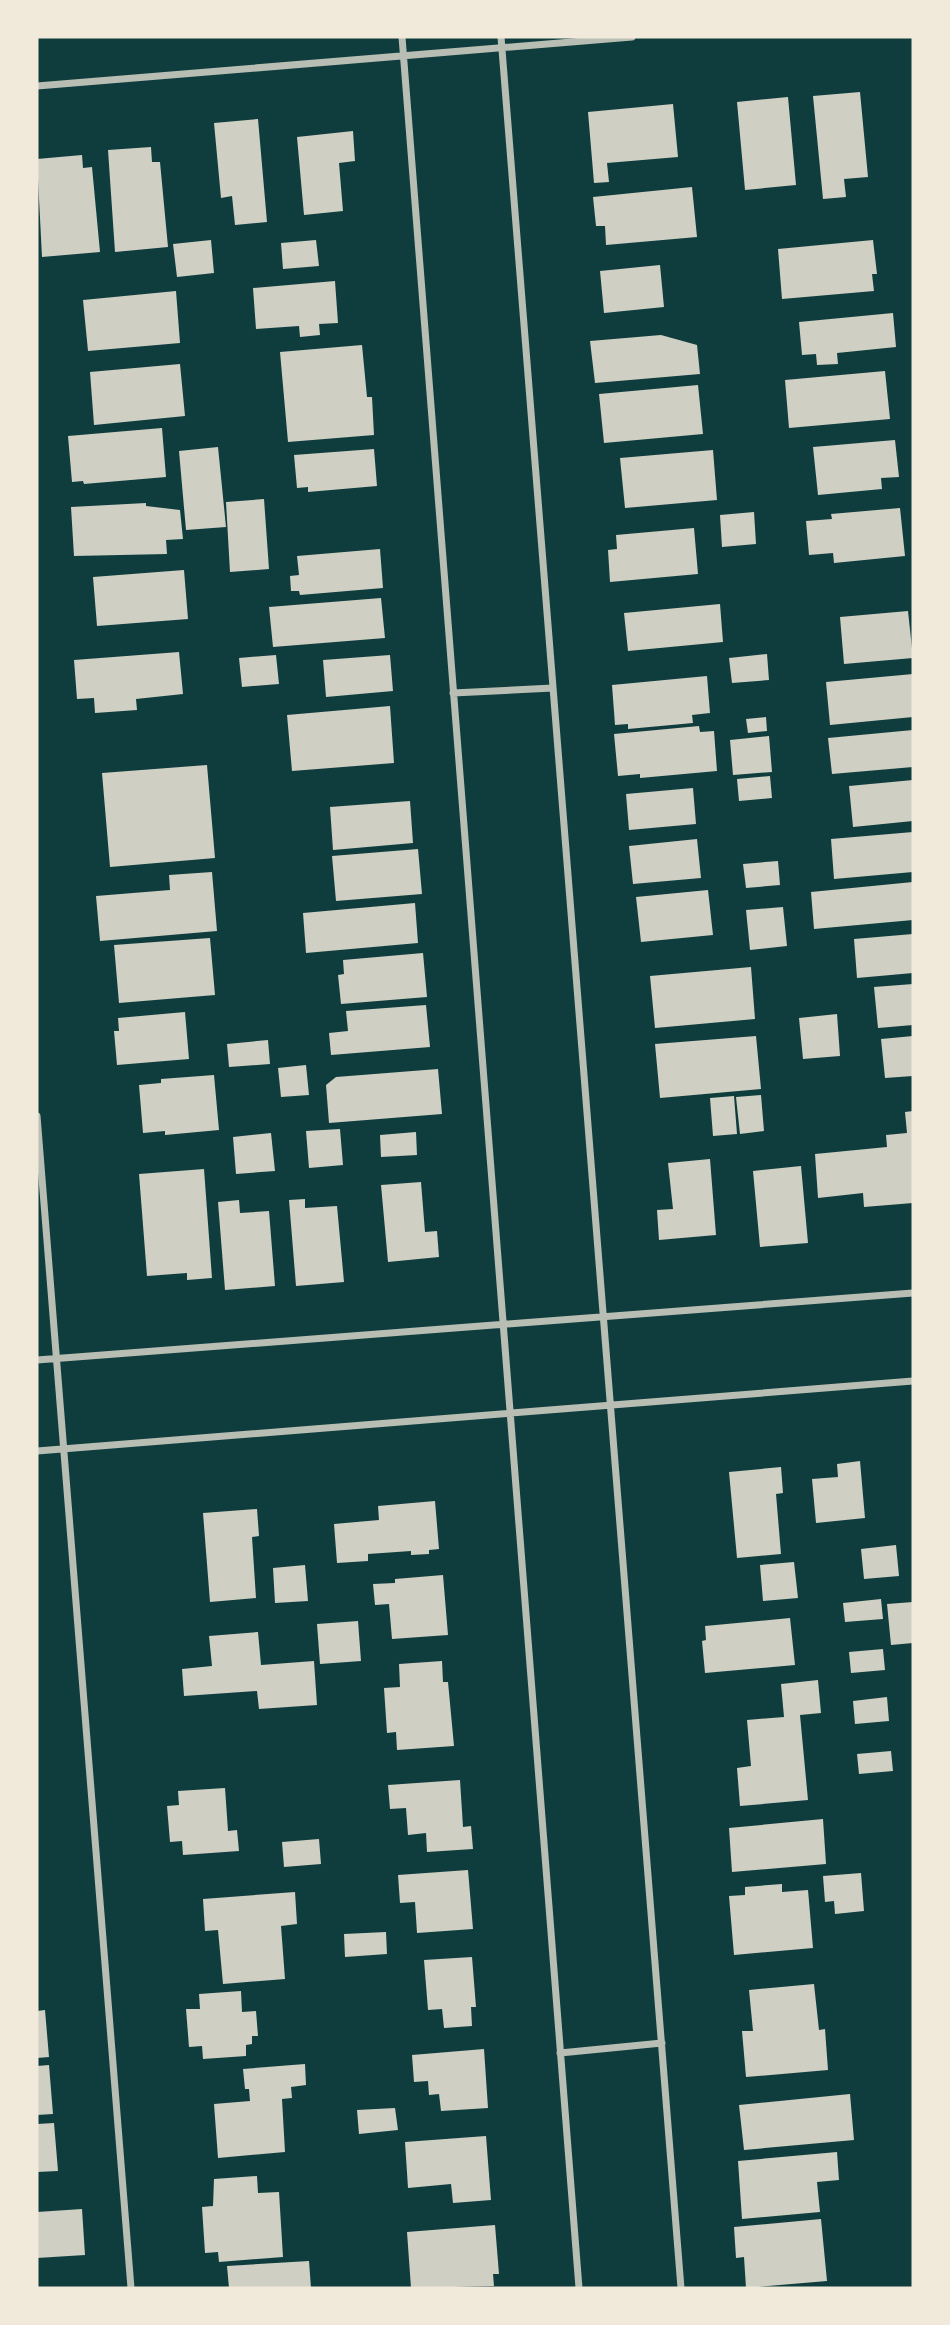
<svg xmlns="http://www.w3.org/2000/svg" width="950" height="2325" viewBox="0 0 950 2325" font-family="'Fira Sans',sans-serif">
  <style>
    .building { fill: #cfcfc3 }
    .lines { fill: none; stroke-linecap: round; stroke-linejoin: round }
    .minor { stroke: #b8beb3; stroke-width: 7 }
  </style>
  <rect width="100%" height="100%" fill="#0f3d3e"/>
  <path class="building" d="M860 92 868 177 844 179 846 197 823 199 813 96Z
    M788 97 796 185 745 190 737 102Z
    M673 104 678 157 607 163 609 182 594 183 588 112Z
    M258 119 267 222 235 225 232 196 221 198 214 123Z
    M353 131 355 161 339 163 343 211 304 215 297 137Z
    M151 147 152 162H160L168 247 115 252 108 150Z
    M82 155 83 168 92 167 100 252 42 257 37 159Z
    M692 187 697 237 606 245 605 226H596L593 197Z
    M211 240 214 273 177 277 173 244Z
    M316 240 319 266 283 269 281 243Z
    M873 240 877 274H872L874 291 782 299 778 249Z
    M660 265 664 307 604 313 600 271Z
    M335 281 338 323 319 324 320 335 300 337 299 326 256 329 253 288Z
    M176 291 180 343 88 351 83 300Z
    M893 313 896 347 837 353 838 364 817 365 816 354 802 355 799 322Z
    M661 335 697 345 700 374 595 383 590 341Z
    M362 345 367 397H372L374 435 288 442 280 352Z
    M180 364 185 416 94 425 90 372Z
    M885 371 890 419 789 428 785 380Z
    M698 385 703 434 604 443 599 394Z
    M162 428 166 477 84 484 83 481 72 482 68 436Z
    M895 440 899 477 881 478 882 489 818 495 813 447Z
    M218 447 226 527 186 530 179 451Z
    M374 449 377 486 308 492V487L297 488 294 455Z
    M713 450 717 500 625 508 620 458Z
    M264 499 269 569 230 572 226 502Z
    M146 503V506L180 510 183 539 166 540 167 554 74 556 71 507Z
    M900 508 905 556 834 563 833 553 809 555 806 521 832 519 831 514Z
    M754 512 756 544 722 547 720 515Z
    M694 528 698 574 610 582 608 550 617 549 616 535Z
    M380 549 383 588 300 595 299 591H291L290 576 299 575 297 556Z
    M184 570 188 619 97 626 93 577Z
    M381 598 385 638 273 647 269 607Z
    M720 604 723 642 628 651 624 613Z
    M908 611 913 658 844 664 840 617Z
    M179 652 183 694 136 699 137 710 95 713 94 698 77 699 74 660Z
    M767 654 769 680 732 683 729 658Z
    M276 655 279 684 242 687 239 658Z
    M390 655 393 691 326 697 323 660Z
    M913 674V717L830 725 826 682Z
    M707 676 710 713 692 715 693 723 628 729V724L615 725 612 685Z
    M390 706 394 763 292 771 287 715Z
    M766 717 767 731 748 733 746 719Z
    M699 726 700 732 714 731 717 771 640 778V774L618 776 614 734Z
    M913 730V767L832 774 828 738Z
    M769 736 772 772 733 775 730 740Z
    M207 765 215 858 110 867 102 773Z
    M770 776 772 798 739 801 737 779Z
    M913 780V821L853 827 849 786Z
    M693 788 696 824 629 830 626 794Z
    M410 801 413 843 333 850 330 807Z
    M913 832V872L834 879 831 839Z
    M697 839 701 878 633 884 629 846Z
    M418 849 422 894 336 901 332 856Z
    M778 861 780 885 746 888 743 864Z
    M212 872 217 931 100 941 96 896 170 890 169 875Z
    M913 882V920L814 929 811 892Z
    M708 890 713 935 641 942 636 897Z
    M415 903 418 943 306 953 303 913Z
    M783 907 787 946 750 950 746 910Z
    M913 934V973L857 978 854 939Z
    M210 938 215 995 119 1003 114 945Z
    M423 953 427 997 341 1004 338 975 344 974 343 960Z
    M751 967 755 1019 655 1028 650 976Z
    M913 984V1025L878 1028 874 987Z
    M426 1005 430 1047 331 1055 329 1033 348 1031 346 1011Z
    M185 1012 189 1059 117 1065 114 1031H119L118 1018Z
    M837 1014 840 1056 803 1059 799 1018Z
    M756 1036 761 1089 660 1098 655 1044Z
    M913 1036V1076L885 1078 881 1039Z
    M268 1040 270 1064 229 1067 227 1044Z
    M306 1065 309 1095 281 1097 278 1068Z
    M438 1069 442 1114 329 1123 326 1085 336 1077Z
    M214 1075 219 1130 165 1135V1131L143 1133 139 1085 161 1083V1079Z
    M761 1095 764 1131 740 1134 736 1097Z
    M734 1096 737 1134 713 1136 710 1098Z
    M913 1111V1203L864 1207 863 1193 818 1198 815 1154 887 1147 886 1135 907 1133 905 1112Z
    M340 1129 343 1165 309 1168 306 1131Z
    M416 1132 417 1155 381 1157 380 1135Z
    M271 1133 275 1171 236 1174 233 1137Z
    M710 1159 716 1235 659 1240 657 1210 673 1209 668 1163Z
    M801 1166 808 1243 760 1247 753 1171Z
    M204 1169 212 1278 187 1280V1273L147 1276 139 1174Z
    M421 1182 425 1232 437 1231 439 1257 388 1262 381 1185Z
    M305 1199V1208L337 1206 344 1282 296 1286 289 1200Z
    M239 1200 240 1213 269 1211 275 1286 225 1290 218 1202Z
    M860 1461 865 1518 816 1523 812 1479 838 1477 837 1464Z
    M781 1467 783 1493 776 1494 781 1554 737 1558 729 1472Z
    M435 1501 439 1549 429 1550V1554L411 1555V1551L368 1554V1561L337 1563 334 1524 379 1520 378 1506Z
    M257 1509 259 1536 252 1537 256 1598 210 1602 203 1513Z
    M896 1545 899 1576 864 1579 861 1549Z
    M794 1562 798 1598 763 1601 760 1565Z
    M305 1565 308 1601 275 1603 273 1568Z
    M443 1575 448 1635 392 1639 389 1604 375 1605 373 1584 395 1583V1579Z
    M881 1599 883 1619 845 1622 843 1603Z
    M913 1602V1643L891 1645 887 1604Z
    M790 1618 795 1665 705 1673 702 1641 706 1640 705 1626Z
    M358 1621 361 1661 320 1664 317 1624Z
    M258 1632 261 1665 314 1661 317 1705 259 1709 257 1691 184 1696 182 1669 212 1666 209 1636Z
    M883 1649 885 1670 851 1673 849 1652Z
    M442 1661 443 1682H448L454 1746 397 1750 396 1732 387 1733 384 1688 400 1687 399 1664Z
    M818 1680 821 1713 800 1715 808 1800 740 1806 737 1768 751 1766 747 1720 784 1717 781 1684Z
    M887 1697 889 1721 855 1724 853 1701Z
    M891 1751 893 1771 859 1774 857 1754Z
    M460 1780 463 1827 471 1826 473 1849 427 1852 426 1833 408 1835 406 1808 390 1809 388 1785Z
    M225 1788 228 1831 237 1830 239 1851 183 1855 182 1841 170 1842 167 1806 179 1805 178 1791Z
    M823 1819 826 1864 732 1872 729 1828Z
    M319 1839 321 1864 284 1867 282 1842Z
    M468 1870 473 1929 417 1933 415 1902 400 1903 398 1875Z
    M861 1873 864 1911 835 1914 834 1901 825 1902 823 1876Z
    M782 1884V1892L808 1890 813 1948 734 1955 729 1896 745 1895V1887Z
    M295 1892 297 1924 281 1926 285 1979 223 1984 218 1930 205 1931 203 1899Z
    M386 1932 387 1954 345 1957 344 1934Z
    M472 1957 476 2007H471L472 2026 444 2028 442 2009 428 2010 424 1960Z
    M814 1984 819 2030 825 2029 828 2070 746 2077 742 2031H753L749 1990Z
    M241 1991 242 2012 256 2011 258 2036H252V2044L246 2045V2056L203 2059 202 2046 189 2047 186 2009H200L199 1994Z
    M45 2010 49 2057 37 2058V2011Z
    M484 2049 488 2108 441 2111 439 2094 429 2095 428 2081 414 2082 412 2055Z
    M305 2064 306 2085 291 2087 292 2098 282 2099 285 2152 218 2158 214 2104 250 2101 249 2089H245L243 2069Z
    M49 2065 53 2114 37 2115V2066Z
    M850 2094 854 2140 744 2150 739 2105Z
    M395 2108 398 2130 359 2134 357 2110Z
    M54 2123 58 2171 37 2172V2124Z
    M486 2136 491 2200 453 2203 451 2184 408 2188 405 2142Z
    M837 2152 839 2180 817 2182 820 2212 742 2219 738 2161Z
    M257 2176 258 2193 279 2192 283 2257 219 2262 218 2252 205 2253 202 2207 213 2206 214 2179Z
    M82 2209 85 2255 37 2258V2212Z
    M821 2219 827 2281 746 2288 744 2257 736 2258 734 2227Z
    M495 2225 499 2274H493L494 2286 411 2288 407 2232Z
    M309 2261 311 2288H229L227 2266Z"/>
  <g class="lines">
    <path class="minor" d="M402 37 579 2288
      M501 37 681 2288
      M37 86 632 37
      M453 693 553 688
      M37 1116 131 2288
      M37 1360 913 1293
      M37 1451 913 1381
      M560 2053 662 2043"/>
  </g>
  <rect width="950" height="2325" fill="none" stroke="#f1e9da" stroke-width="77"/>
</svg>
